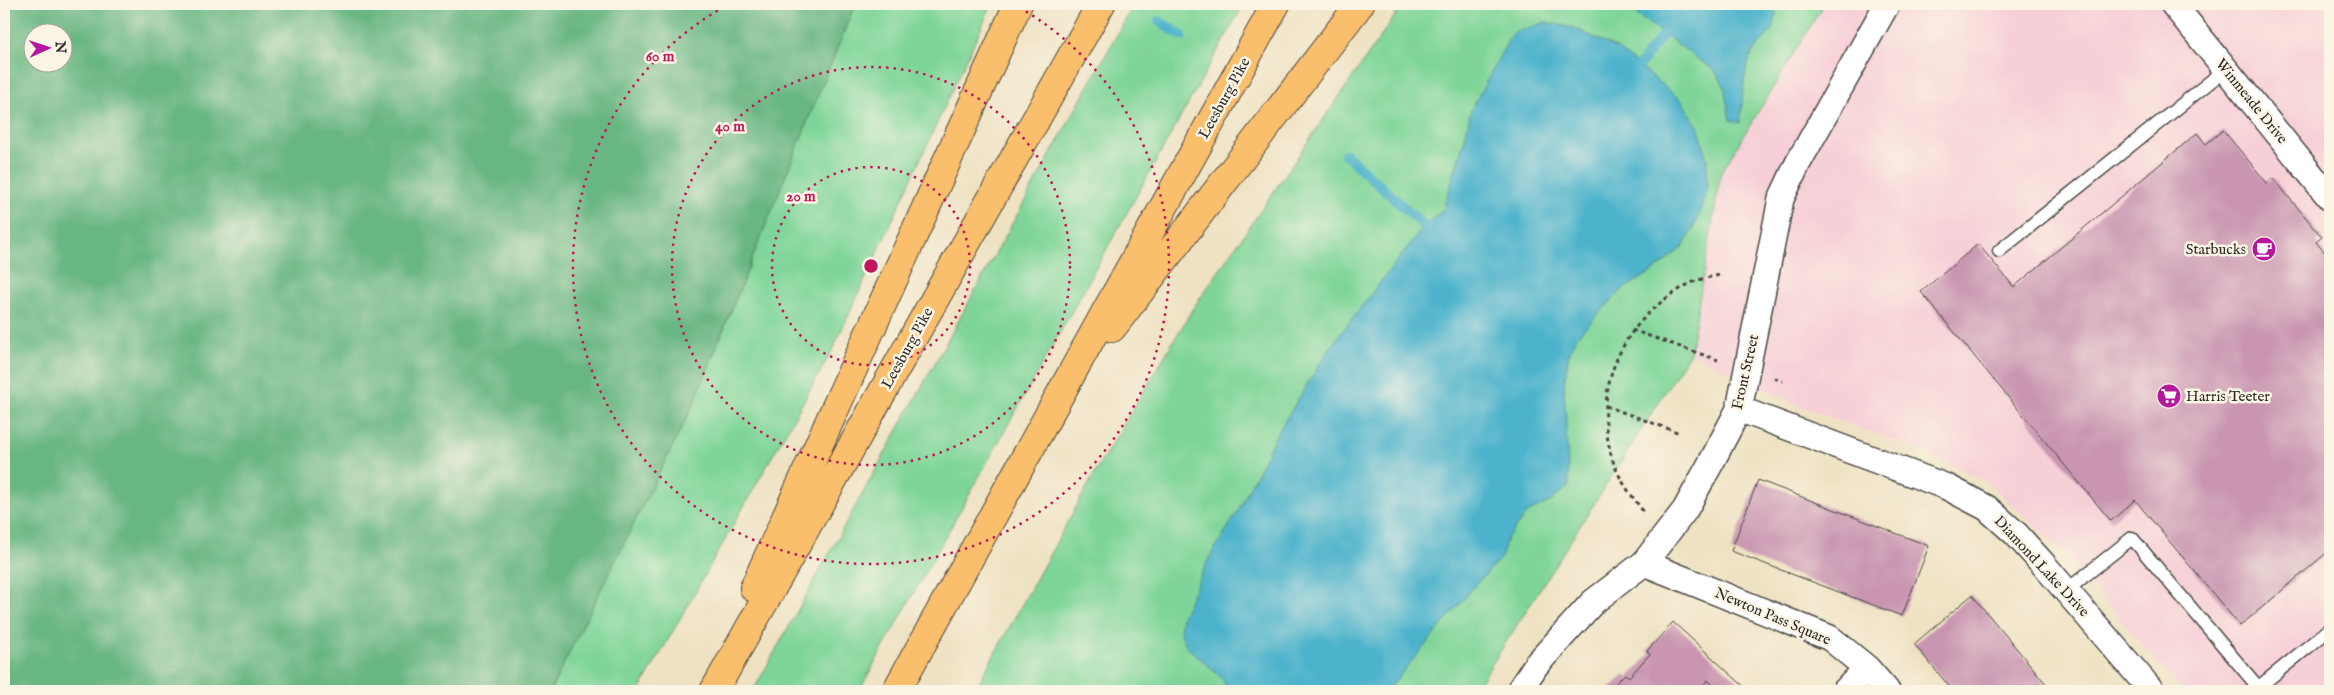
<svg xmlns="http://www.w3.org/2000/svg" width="2334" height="695" viewBox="0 0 2334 695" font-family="'IM FELL English',serif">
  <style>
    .built { fill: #f6cfd7 }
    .green { fill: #7fd599; stroke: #558062 }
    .forest { fill: #67b681; stroke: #497056; fill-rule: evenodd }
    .water { fill: #4db3cc; stroke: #3c6f7c }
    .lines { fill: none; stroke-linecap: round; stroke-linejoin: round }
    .stream { stroke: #4db3cc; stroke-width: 10 }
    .building { fill: #c995b1 }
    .service-casing { stroke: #484642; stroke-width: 15 }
    .minor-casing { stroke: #484642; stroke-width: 28 }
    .motorway-casing { stroke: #484642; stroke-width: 30 }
    .path { stroke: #484642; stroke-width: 3; stroke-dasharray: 4 4; stroke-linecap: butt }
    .service { stroke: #fff; stroke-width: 12 }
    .minor { stroke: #fff; stroke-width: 25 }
    .motorway { stroke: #f9bf6d; stroke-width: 28 }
    .ring { fill: none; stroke: #c2185b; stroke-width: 2.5; stroke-dasharray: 2.5 5 }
    .labels { text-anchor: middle; stroke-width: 5; stroke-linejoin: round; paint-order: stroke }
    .street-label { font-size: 15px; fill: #2b2b2b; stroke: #fcf5e5 }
    .poi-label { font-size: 15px; fill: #2b2b2b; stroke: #fcf5e5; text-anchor: end }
    .centre { fill: #c2185b; stroke: #fcf5e5; stroke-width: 2.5 }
    .ring-label { font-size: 15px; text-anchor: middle; font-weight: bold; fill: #c2185b; stroke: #fcf5e5; stroke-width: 5; stroke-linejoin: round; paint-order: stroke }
  </style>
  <rect width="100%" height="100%" fill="#fcf5e5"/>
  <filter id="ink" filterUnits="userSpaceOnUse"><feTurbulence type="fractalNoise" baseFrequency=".02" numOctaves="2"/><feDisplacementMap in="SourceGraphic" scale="10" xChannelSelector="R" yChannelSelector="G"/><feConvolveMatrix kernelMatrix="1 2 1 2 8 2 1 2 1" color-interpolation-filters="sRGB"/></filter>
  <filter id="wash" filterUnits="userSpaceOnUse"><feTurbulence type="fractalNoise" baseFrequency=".0096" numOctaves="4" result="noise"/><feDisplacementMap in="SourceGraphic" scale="20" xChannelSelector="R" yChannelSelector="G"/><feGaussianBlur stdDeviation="1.12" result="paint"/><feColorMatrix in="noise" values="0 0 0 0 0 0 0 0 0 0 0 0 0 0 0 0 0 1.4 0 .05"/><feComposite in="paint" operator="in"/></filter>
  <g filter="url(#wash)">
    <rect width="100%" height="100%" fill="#eee2c3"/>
    <path class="built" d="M1824 4H2330V691H2182L2061 550 1987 482 1922 451 1802 407 1690 353 1721 173Z"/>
    <path class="green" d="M855 4H992L832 351 639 691H550L693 405Z
      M1134 4H1244L859 691H753Z
      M1403 4H1824L1721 173 1690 353 1475 691H974L1097 469 1194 307Z"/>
    <path class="forest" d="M4 4H855L693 405 550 691H4ZM32 32H62V62H32Z"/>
    <path class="water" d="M1622 4H1769L1776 12C1776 36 1761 37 1752 54 1742 71 1743 104 1740 123L1730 120 1724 86 1716 72Z
      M1546 22 1574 28 1618 49 1681 100 1699 128 1707 160V191L1697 221 1683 247 1655 270 1622 290 1575 338 1569 354 1564 385 1569 486 1551 501 1527 513 1507 538 1501 558 1478 582 1387 691H1227L1223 679 1187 647 1180 631 1182 617 1209 558 1237 513 1276 435 1331 346 1424 226 1443 210 1465 138 1471 110 1509 39 1515 32Z"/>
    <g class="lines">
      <path class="stream" d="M1159 21 1182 36
        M1638 67 1663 34
        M1345 154 1424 226"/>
    </g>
    <g id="blocks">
      <path class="building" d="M2223 130 2267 183 2273 178 2322 237 2316 242 2330 259V550L2240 626 2135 500 2111 521 1921 292 1978 244 2014 287 2197 133 2206 144Z
        M1758 480 1929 546 1902 616 1731 551Z
        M1972 595 2052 691H1953L1914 644Z
        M1673 622 1749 691H1719L1708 680 1697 691H1608L1625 674 1629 677 1650 654 1647 651Z"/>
    </g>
  </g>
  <g filter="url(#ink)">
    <use href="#blocks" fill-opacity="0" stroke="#484642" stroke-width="1"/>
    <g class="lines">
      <defs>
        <path id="service" d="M1999 251 2226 69
          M2067 590 2132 538 2258 687
          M2254 691 2330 629"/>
        <path id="minor" d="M2173 4 2330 198
          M1739 409 1947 487 1987 508 2016 534 2044 565 2152 691
          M1644 563 1830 638 1867 668 1887 691
          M1519 691 1536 665 1593 602 1644 563 1685 510 1713 459 1739 409 1781 199 1798 163 1887 4
          M1845 691 1867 668"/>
        <path id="motorway" d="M1112 328 1360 4
          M754 588 1018 4
          M714 691 1101 4
          M896 691 1276 4"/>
      </defs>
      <use href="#service" class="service-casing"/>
      <use href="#minor" class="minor-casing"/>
      <use href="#motorway" class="motorway-casing"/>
      <path class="path" d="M1632 330 1718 360
        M1774 378 1783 381
        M1606 406 1680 433
        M1643 511C1631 495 1618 478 1612 458 1591 385 1623 318 1691 283 1699 279 1711 277 1720 275"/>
      <use href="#service" class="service"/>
      <use href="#minor" class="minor"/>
      <use href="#motorway" class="motorway"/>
    </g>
  </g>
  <g class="ring">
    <circle cx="871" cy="266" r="99"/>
    <circle cx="871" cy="266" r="199"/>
    <path d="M1013 4A298 298 0 1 1 729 4"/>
  </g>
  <defs>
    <symbol id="cafe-disc" viewBox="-11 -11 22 22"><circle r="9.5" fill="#b5179e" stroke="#fcf5e5"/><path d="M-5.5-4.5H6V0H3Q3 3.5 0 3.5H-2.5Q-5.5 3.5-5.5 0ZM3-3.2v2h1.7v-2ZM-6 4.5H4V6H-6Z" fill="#fff"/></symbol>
    <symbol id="supermarket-disc" viewBox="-11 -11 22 22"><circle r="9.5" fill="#b5179e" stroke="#fcf5e5"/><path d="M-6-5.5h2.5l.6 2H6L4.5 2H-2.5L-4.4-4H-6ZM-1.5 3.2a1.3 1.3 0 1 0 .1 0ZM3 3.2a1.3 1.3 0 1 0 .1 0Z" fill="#fff"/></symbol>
  </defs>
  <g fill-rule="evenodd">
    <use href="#cafe-disc" x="2250" y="235" width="28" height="28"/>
    <use href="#supermarket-disc" x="2155" y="382" width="28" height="28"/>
  </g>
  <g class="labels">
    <g class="street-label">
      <text transform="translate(1224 98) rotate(-61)" y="5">Leesburg Pike</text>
      <text transform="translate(2252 101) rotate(51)" y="5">Winmeade Drive</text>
      <text transform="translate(907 348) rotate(-61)" y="5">Leesburg Pike</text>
      <text transform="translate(1745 372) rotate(-77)" y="5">Front Street</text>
      <text transform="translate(2042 566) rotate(47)" y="5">Diamond Lake Drive</text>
      <text transform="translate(1773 616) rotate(23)" y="5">Newton Pass Square</text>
    </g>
    <g class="poi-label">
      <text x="2246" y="254">Starbucks</text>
      <text x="2186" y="401" text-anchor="start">Harris Teeter</text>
    </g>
  </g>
  <circle cx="871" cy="266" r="8" class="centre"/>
  <g class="ring-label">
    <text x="660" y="61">60 m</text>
    <text x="730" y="131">40 m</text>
    <text x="801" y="201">20 m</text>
  </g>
  <rect width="2334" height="695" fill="none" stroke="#fcf5e5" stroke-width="20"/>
  <g transform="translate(48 48) rotate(87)"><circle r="24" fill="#fcf5e5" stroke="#a8a49b"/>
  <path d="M0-4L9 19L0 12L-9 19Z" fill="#b5179e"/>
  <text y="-8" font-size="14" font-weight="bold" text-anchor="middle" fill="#2b2b2b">N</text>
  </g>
</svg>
